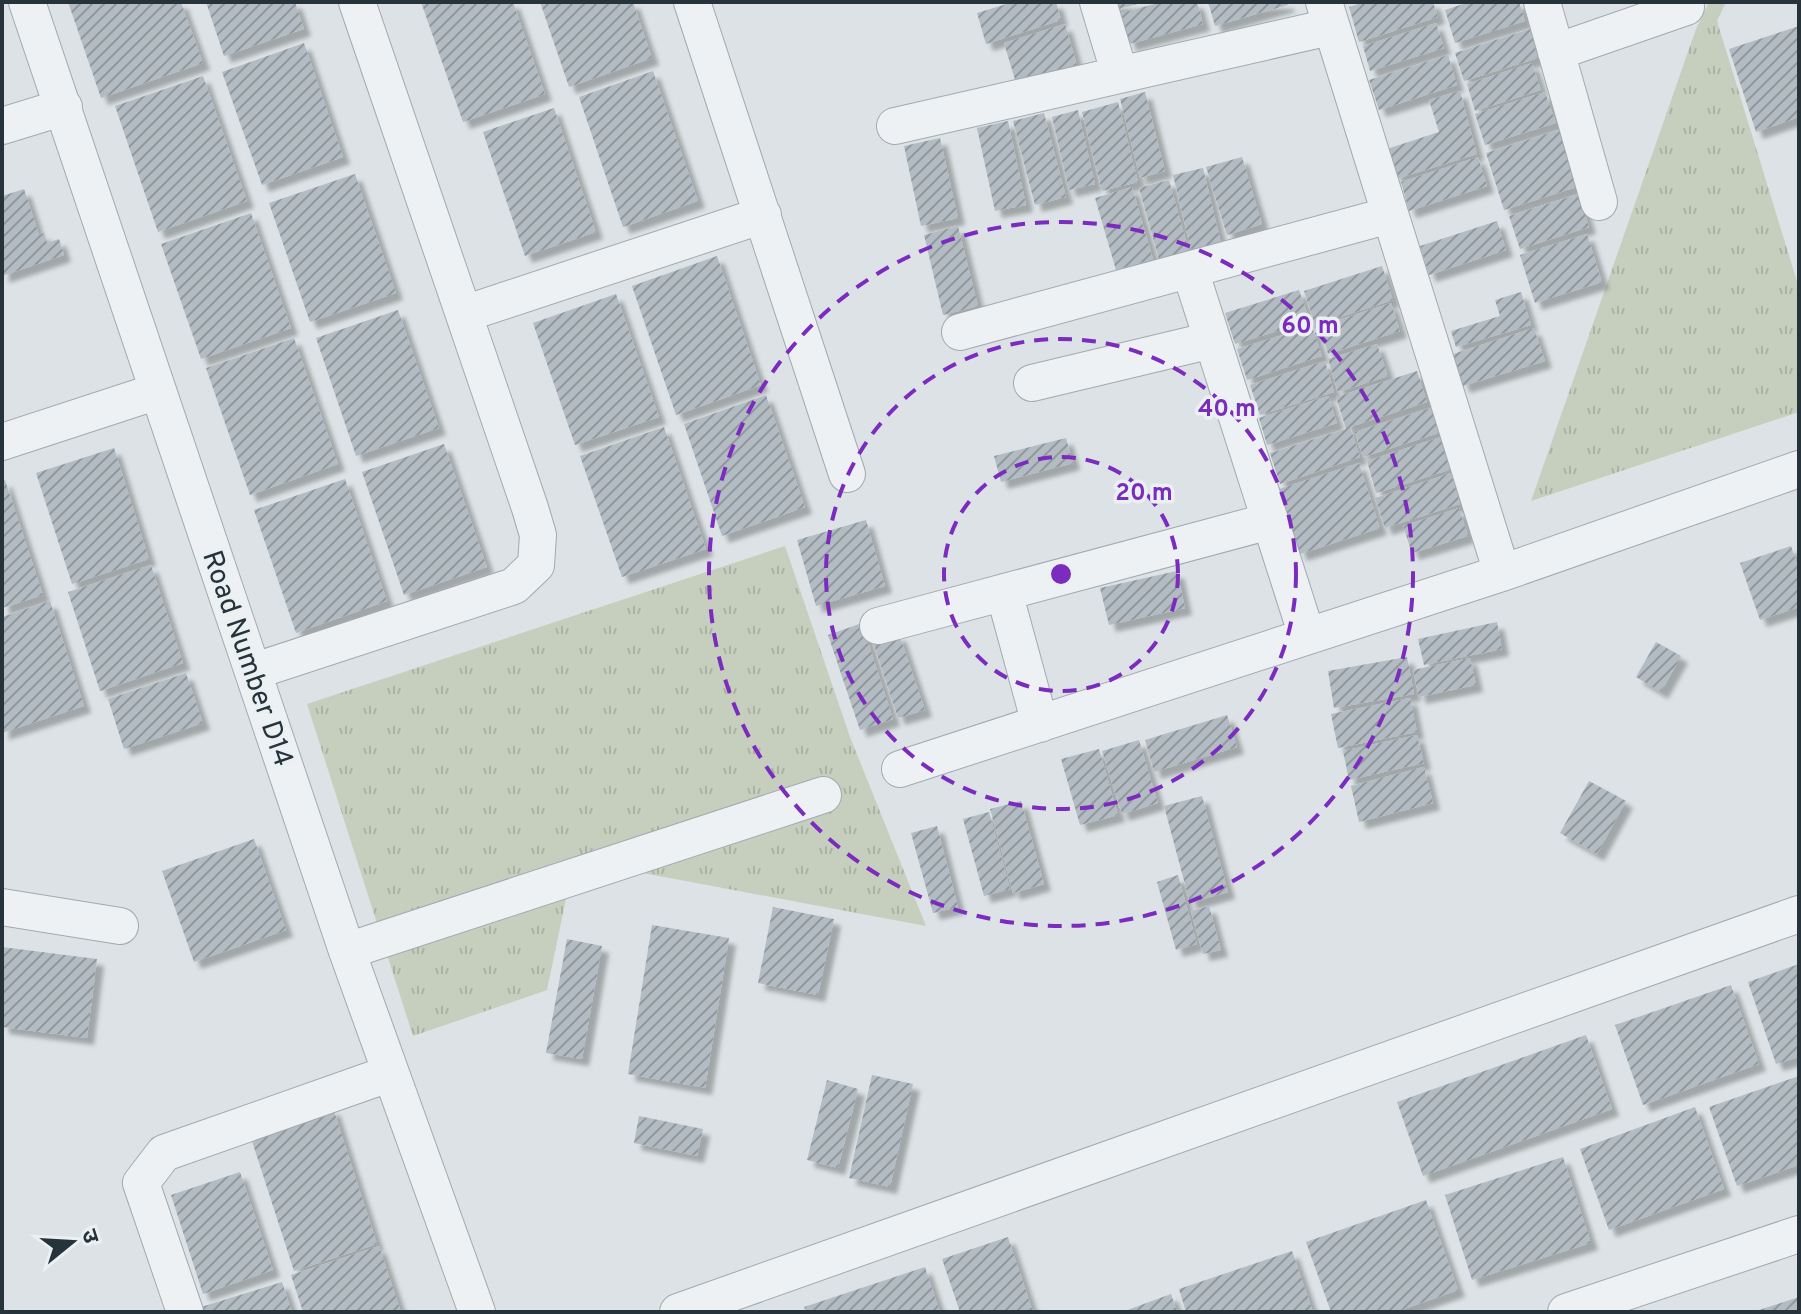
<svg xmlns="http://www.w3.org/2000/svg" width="1801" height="1314" viewBox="0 0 1801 1314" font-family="Overpass,'Noto Sans Devanagari',sans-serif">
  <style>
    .park { fill: url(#park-tufts) }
    .building { fill: url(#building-hatch); filter: url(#shadow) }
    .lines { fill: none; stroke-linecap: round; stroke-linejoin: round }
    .minor-casing { stroke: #a2aaaf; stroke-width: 38 }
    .minor { stroke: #eef1f4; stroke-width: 36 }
    .ring { fill: none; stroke: #7b2cbf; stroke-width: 4; stroke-dasharray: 14 10 }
    .labels { text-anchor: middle; stroke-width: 7; stroke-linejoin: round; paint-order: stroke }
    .street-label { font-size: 28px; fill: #26333b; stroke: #ebf0f3 }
    .centre { fill: #7b2cbf; stroke: #ebf0f3; stroke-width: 4 }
    .ring-label { font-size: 24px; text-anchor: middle; font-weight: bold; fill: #7b2cbf; stroke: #ebf0f3; stroke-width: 7; stroke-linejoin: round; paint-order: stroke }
  </style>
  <defs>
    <pattern id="park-tufts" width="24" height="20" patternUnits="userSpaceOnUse" patternTransform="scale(2)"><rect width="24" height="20" fill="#c6cfbd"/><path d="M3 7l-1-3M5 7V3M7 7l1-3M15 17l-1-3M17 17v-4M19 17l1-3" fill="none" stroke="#aab2a3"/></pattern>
    <pattern id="building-hatch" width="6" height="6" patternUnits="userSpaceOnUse" patternTransform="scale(2)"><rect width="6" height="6" fill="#b3bcc2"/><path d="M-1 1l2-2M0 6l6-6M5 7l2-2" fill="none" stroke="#91999f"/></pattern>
    <filter id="shadow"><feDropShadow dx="7" dy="7" stdDeviation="2" flood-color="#0004"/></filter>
  </defs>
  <rect width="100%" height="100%" fill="#dce2e5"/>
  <path class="park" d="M1709 2H1726L1717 21 1799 288V412L1531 501 1696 29Z
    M785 546 850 737 926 926 574 860 547 990 413 1036 307 704Z"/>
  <path class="building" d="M68 2H181L203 63 101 98Z
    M206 2H295L304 29 224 56Z
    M421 2H513L545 94 463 122Z
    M540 2H633L652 58 569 87Z
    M1013 2H1056L1061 20 986 44 977 13Z
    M1110 2H1141V3L1112 11Z
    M1162 2H1197L1203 24 1129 44 1121 13Z
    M1208 2H1287L1288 5 1215 26Z
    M1364 2H1433L1438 17 1359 42 1349 7Z
    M1469 2H1519L1525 21 1455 43 1445 10Z
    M1436 23 1444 48 1370 71 1363 46Z
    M1065 24 1077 65 1016 83 1004 43Z
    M1799 26V117L1756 132 1729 49Z
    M1530 29 1538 58 1464 81 1455 53Z
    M304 43 343 157 262 185 222 72Z
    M1448 55 1457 85 1379 110 1369 80Z
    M1532 63 1541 90 1475 111 1467 84Z
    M653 71 698 201 623 227 579 97Z
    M203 76 247 201 158 232 115 106Z
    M1460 91 1477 154 1396 179 1387 149 1439 132 1429 100Z
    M1145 92 1165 171 1140 178 1120 99Z
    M1545 92 1556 123 1485 145 1475 114Z
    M1118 102 1138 182 1102 191 1082 112Z
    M554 108 596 232 525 256 483 132Z
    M1078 110 1095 184 1069 190 1052 117Z
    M1044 113 1066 197 1035 205 1013 121Z
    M1008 121 1026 205 995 211 977 128Z
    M1562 129 1580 186 1504 210 1486 153Z
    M940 138 958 218 921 226 904 146Z
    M1242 157 1262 224 1227 235 1206 167Z
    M1478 157 1487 186 1409 211 1401 182Z
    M1203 168 1221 243 1191 250 1173 175Z
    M355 174 396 293 310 322 269 203Z
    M1169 180 1190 255 1160 263 1139 188Z
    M1132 187 1153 259 1116 270 1095 198Z
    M24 189 39 235 44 233 47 243 59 239 64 255 2 276V196Z
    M1579 194 1589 227 1520 249 1509 216Z
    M251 213 291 328 201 359 161 244Z
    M1497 221 1506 250 1429 275 1420 246Z
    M958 226 978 306 943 315 924 235Z
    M1587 234 1602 282 1535 303 1520 255Z
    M717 256 761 385 676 415 632 286Z
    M1382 266 1393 300 1315 325 1304 291Z
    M1299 290 1310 321 1235 344 1225 313Z
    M1521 292 1531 325 1456 347 1451 331 1500 316 1495 300Z
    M616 294 659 417 575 445 533 323Z
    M1391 303 1400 331 1328 354 1320 326Z
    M398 310 439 428 356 456 316 338Z
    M1312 326 1322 356 1247 380 1237 349Z
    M1534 328 1545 361 1463 386 1453 354Z
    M294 338 338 464 250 495 206 368Z
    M1377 344 1388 376 1338 392 1328 359Z
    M1325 361 1334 392 1260 415 1250 385Z
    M1417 371 1427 402 1350 427 1360 457 1280 484 1270 453 1346 429 1336 397Z
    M766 395 805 507 722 536 684 424Z
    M1328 396 1337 423 1267 445 1259 418Z
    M1437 406 1445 431 1363 457 1355 432Z
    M664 427 706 549 622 577 580 456Z
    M1441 437 1452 469 1376 493 1367 461Z
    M1066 438 1073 463 1001 482 994 456Z
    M444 444 487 567 404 595 362 472Z
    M114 448 149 559 72 584 36 473Z
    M1359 463 1380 528 1300 554 1279 489Z
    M1451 473 1460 504 1385 528 1375 498Z
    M345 479 387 601 296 633 254 510Z
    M5 480 43 595 2 608V481Z
    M1459 508 1468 536 1412 553 1403 526Z
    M866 520 885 586 816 606 797 540Z
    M1791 546 1799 570V607L1760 620 1740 563Z
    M151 565 183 663 100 691 68 592Z
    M1177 571 1185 608 1109 625 1100 588Z
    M50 601 84 706 2 733V617Z
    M1497 622 1502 649 1424 665 1418 639Z
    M862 623 893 719 860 730 828 635Z
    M899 634 925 710 898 718 873 642Z
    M1656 642 1681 656 1661 692 1636 677Z
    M1407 657 1414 694 1334 708 1328 671Z
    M1470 658 1476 685 1419 697 1413 670Z
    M186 673 203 723 124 749 108 699Z
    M1410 698 1417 732 1338 748 1331 714Z
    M1227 715 1237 747 1154 772 1145 740Z
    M1417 735 1424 763 1349 780 1343 751Z
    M1139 740 1158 803 1122 814 1102 751Z
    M1099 749 1118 815 1080 825 1061 759Z
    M1424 767 1433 803 1359 822 1351 786Z
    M1589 781 1626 801 1597 854 1560 833Z
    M1202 796 1228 892 1190 903 1164 806Z
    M1021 801 1044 884 1013 893 990 809Z
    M989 812 1010 889 984 896 963 819Z
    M937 826 958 907 933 913 911 833Z
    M254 839 286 930 194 962 162 871Z
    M1178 875 1197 944 1176 950 1157 882Z
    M1209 906 1221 950 1203 954 1191 911Z
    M773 907 834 919 818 995 758 983Z
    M652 925 729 938 705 1088 628 1074Z
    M567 939 602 946 582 1059 546 1053Z
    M2 947 97 959 87 1038 2 1027Z
    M1799 964V1057L1776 1064 1748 982Z
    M1731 985 1759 1064 1643 1105 1615 1025Z
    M1586 1035 1612 1109 1423 1176 1397 1102Z
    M872 1075 913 1084 890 1187 849 1178Z
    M1799 1076V1165L1737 1186 1709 1107Z
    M827 1080 858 1089 838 1168 807 1160Z
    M1695 1107 1724 1189 1609 1230 1580 1149Z
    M333 1108 377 1244 294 1271 250 1135Z
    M639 1116 703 1129 697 1156 634 1143Z
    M1563 1157 1591 1243 1472 1280 1445 1195Z
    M240 1172 273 1270 203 1294 171 1195Z
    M1426 1200 1458 1290 1396 1312H1331L1306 1242Z
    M1008 1237 1033 1312H960L942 1259Z
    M379 1246 401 1312H303L291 1275Z
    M1292 1251 1313 1312H1186L1179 1289Z
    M925 1267 940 1312H806L804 1307Z
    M282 1282 292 1312H199L198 1308Z
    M1171 1294 1177 1312H1122Z
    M1799 1297V1312H1757L1756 1311Z"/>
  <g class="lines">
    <defs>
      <path id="minor" d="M27 2 347 951 477 1312
        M692 2 847 474
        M1098 2 1120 75
        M1324 2 1502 573
        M1542 2 1599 202
        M1556 52 1686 7
        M2 126 64 107
        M895 126 1330 27
        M1190 270 1307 636
        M464 314 763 215
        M960 332 1390 215
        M1032 383 1212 340
        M2 442 158 391
        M1004 592 1040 724
        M878 626 1270 521
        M255 671 514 586 536 565 538 535 530 508 357 2
        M900 769 1502 573 1799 469
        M2 907 120 926
        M347 951 823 795
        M185 1312 141 1183 164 1153 391 1073
        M678 1312 1799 914
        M1566 1312 1799 1234"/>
    </defs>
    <use href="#minor" class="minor-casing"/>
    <use href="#minor" class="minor"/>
  </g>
  <g class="ring">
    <circle cx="1061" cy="574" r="117"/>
    <circle cx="1061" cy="574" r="235"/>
    <circle cx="1061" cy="574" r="352"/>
  </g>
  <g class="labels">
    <g class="street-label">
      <text transform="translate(249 658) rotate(71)" y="10">Road Number D14</text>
    </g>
  </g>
  <circle cx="1061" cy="574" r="12" class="centre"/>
  <g class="ring-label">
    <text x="1310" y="333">60 m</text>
    <text x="1227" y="416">40 m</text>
    <text x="1144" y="500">20 m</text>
  </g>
  <rect width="1801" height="1314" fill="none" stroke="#26333b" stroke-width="8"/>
  <g transform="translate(72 1242) rotate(72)" stroke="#ebf0f3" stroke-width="6" paint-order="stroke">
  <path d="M0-6L14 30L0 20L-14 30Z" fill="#26333b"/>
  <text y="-12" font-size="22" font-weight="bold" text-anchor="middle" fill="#26333b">उ</text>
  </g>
</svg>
